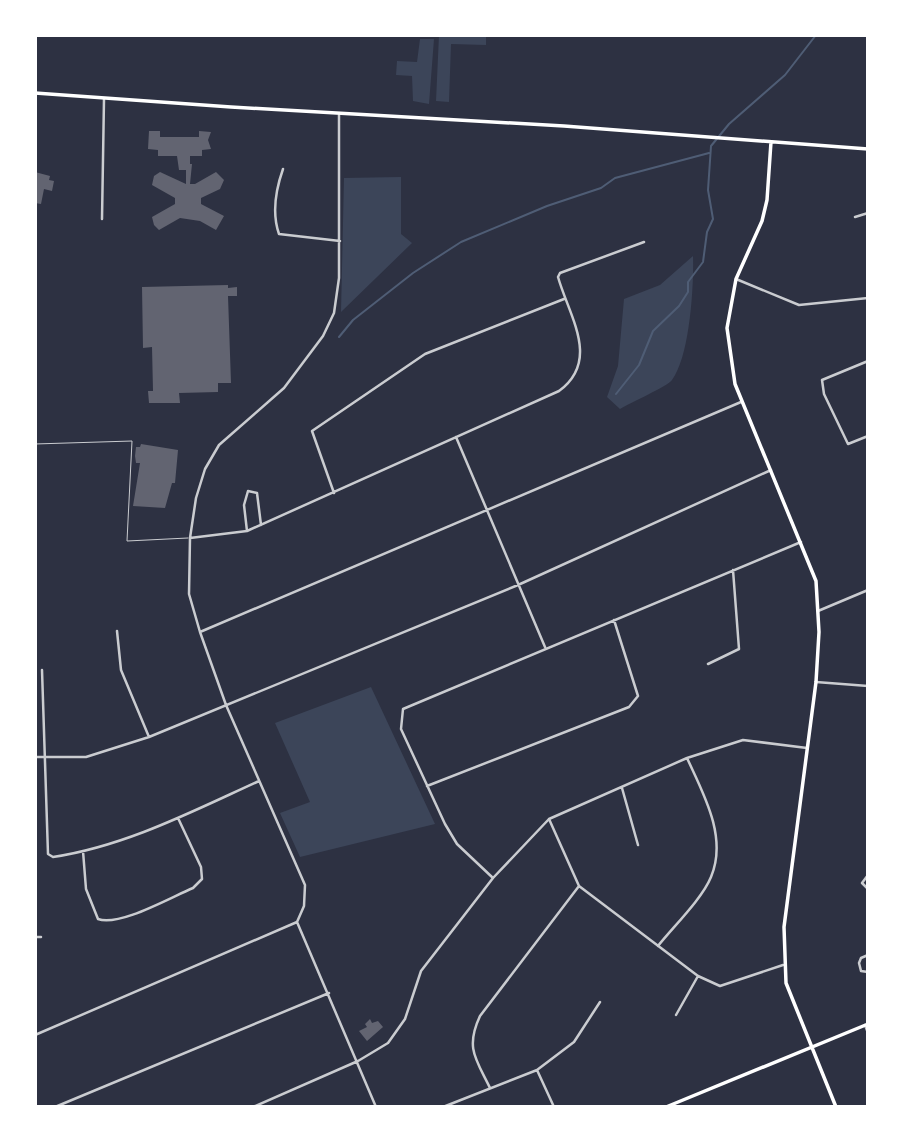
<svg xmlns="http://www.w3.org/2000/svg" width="903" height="1142" viewBox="0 0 903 1142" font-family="'Open Sans',sans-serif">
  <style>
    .green { fill: #3c4559 }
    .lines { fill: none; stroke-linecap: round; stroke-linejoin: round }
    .stream { stroke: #4f5d75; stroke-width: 2 }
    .building { fill: #626471 }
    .service { stroke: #caccd0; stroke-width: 1 }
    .minor { stroke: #caccd0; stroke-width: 2.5 }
    .secondary { stroke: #fff; stroke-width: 3.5 }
  </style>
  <rect width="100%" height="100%" fill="#2d3142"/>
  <path class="green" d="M439 35H486V45L451 44 449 102 436 101Z
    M420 39H434L429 104 413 101 412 76 396 75 397 61 417 62Z
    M401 177V234L412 243 341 312 344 178Z
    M693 256C694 285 690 356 672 380 668 386 630 403 620 409L607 397 618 366 624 299 660 285Z
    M371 687 435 824 300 857 280 813 310 802 275 723Z"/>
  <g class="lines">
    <path class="stream" d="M339 337 353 320 413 273 461 242 547 206 601 188 615 178 709 153
      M616 394 639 365 653 331 679 306 688 292V282L703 262 707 232 713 219 708 190 711 146 729 124 785 75 816 35"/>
  </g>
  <path class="building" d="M149 131H160V137H199V131L211 132 208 140 211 149 202 150V156H190V164H192L190 184H195L216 172 224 180 220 189 201 198V204L224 216 216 230 200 221 180 218 159 230 154 225 152 217 175 204V198L152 185 154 176 160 172 186 184V170H179L177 156H158V150L148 149Z
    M35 172 50 176 49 180 54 181 52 191 44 189 41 204 35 203Z
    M228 285V288L237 287V296H228L231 383H218V392L179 393 180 403H149L148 391H153L152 347 143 348 142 287Z
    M141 444 178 450 175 483H172L165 508 133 506 140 463H136L135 456 136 447H140Z
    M370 1019 372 1023 378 1021 383 1027 367 1041 359 1031 367 1027 365 1024Z"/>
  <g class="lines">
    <path class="service" d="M35 444 132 441 127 541 188 538"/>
    <path class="minor" d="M283 169C276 189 272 214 279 234L340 241
      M855 217 868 213
      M102 219 104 99
      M736 279 799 305 868 298
      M868 361 822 380 824 394 848 444 868 436
      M456 437 545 647
      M334 493 312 431 425 354 564 299
      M247 531 244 505 248 491 257 493 261 525
      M190 538 247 531 559 391C601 360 569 316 558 277L560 273 644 242
      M818 611 868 590
      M117 631 121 670 149 737
      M200 632 741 402
      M708 664 739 649 733 570
      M42 670 48 854 53 857C126 846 193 811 259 781
      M816 682 868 686
      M35 757H86L149 737 518 585 771 470
      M427 786 629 707 638 696 614 620
      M622 788 638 845
      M549 819 579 886 698 976 720 986 783 965
      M83 851 86 889 98 919C119 927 171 897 193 888L202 879 201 867 178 818
      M868 875 862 883 868 889
      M493 878 457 844 445 824 401 729 403 709 801 542
      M297 922 304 906 305 885 226 705 200 632 189 594 190 538 196 498 205 469 219 445 284 388 323 336 334 313 339 278V115
      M297 922 376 1107
      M35 937H41
      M658 946C673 927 702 899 711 877 728 837 703 793 687 758
      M868 955 861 958 859 963 861 971 868 972
      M676 1015 698 976
      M865 1025 868 1033
      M35 1035 297 922
      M537 1070 554 1107
      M490 1088C476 1059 465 1048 480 1016L579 886
      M55 1107 329 993
      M253 1107 358 1061 388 1043 405 1019 421 971 493 878 549 819 687 758 743 740 807 748
      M443 1107 537 1070 574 1042 600 1002"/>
    <path class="secondary" d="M35 93 231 107 564 126 868 149
      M771 142 767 200 762 221 736 279 727 328 735 384 816 581 819 632 816 682 784 927 786 983 836 1107
      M666 1107 868 1024"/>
  </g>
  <rect width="903" height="1142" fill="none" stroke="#ffffff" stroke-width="74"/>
</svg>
